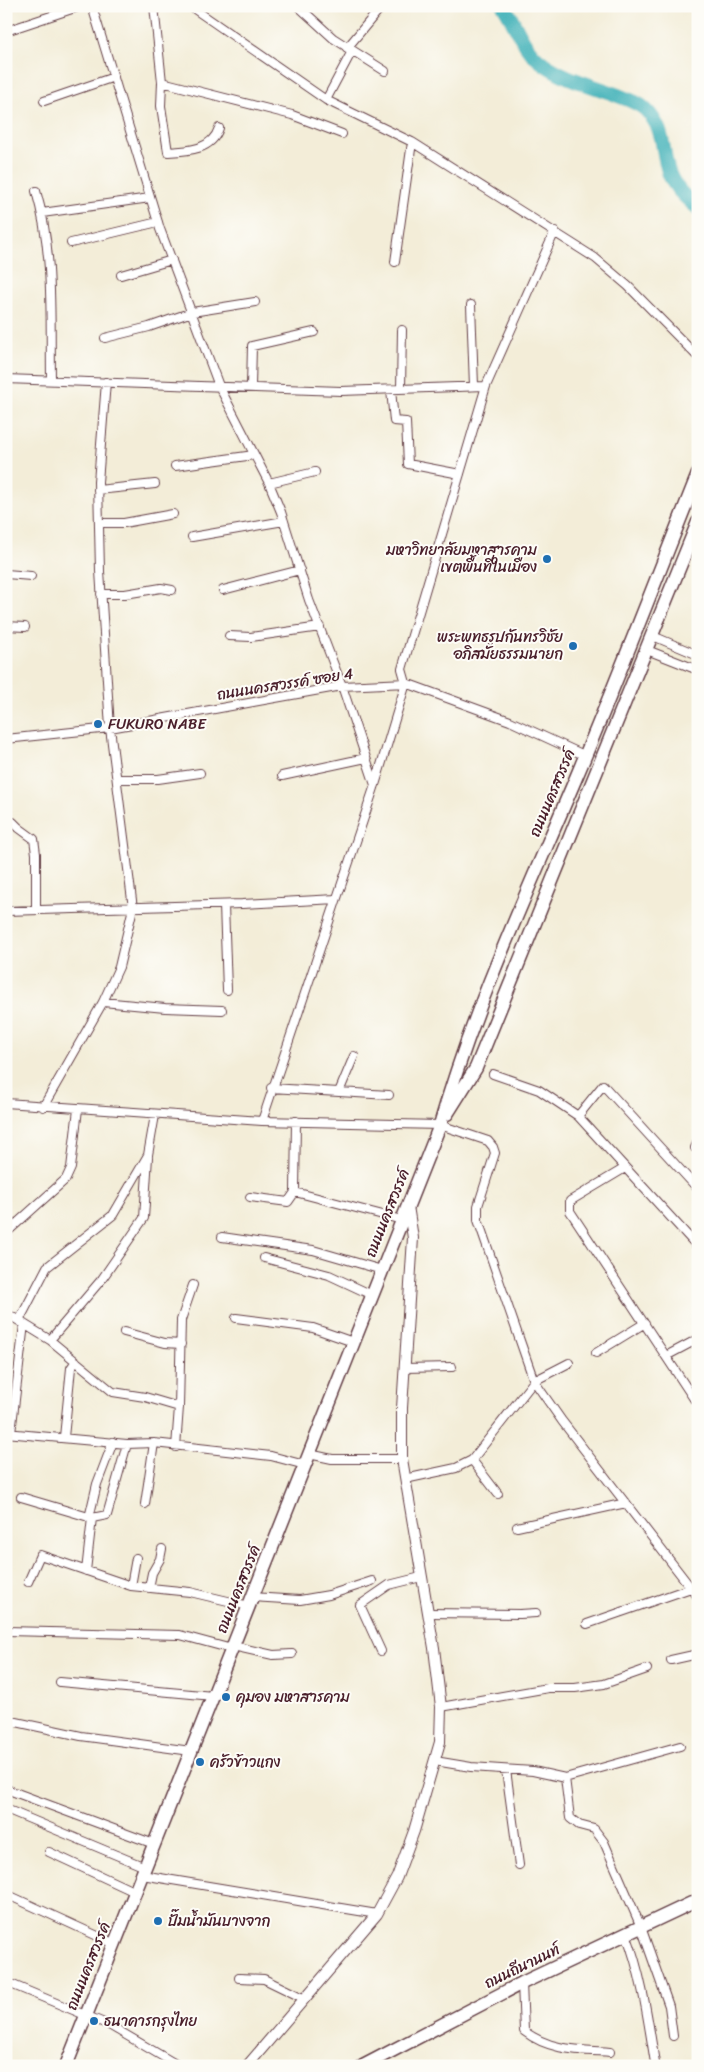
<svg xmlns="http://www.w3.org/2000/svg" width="704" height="2072" viewBox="0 0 704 2072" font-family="Sriracha,'Playpen Sans Thai',sans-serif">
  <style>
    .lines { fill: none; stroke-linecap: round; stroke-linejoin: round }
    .river { stroke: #41b1b8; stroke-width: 15 }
    .minor-casing { stroke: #633e45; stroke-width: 10 }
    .tertiary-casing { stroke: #633e45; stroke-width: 12 }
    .primary-casing { stroke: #633e45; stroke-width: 15 }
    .minor { stroke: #fff; stroke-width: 8 }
    .tertiary { stroke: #fff; stroke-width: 10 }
    .primary { stroke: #fff; stroke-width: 12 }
    .poi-dot { fill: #1f6fb2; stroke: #fdfcf7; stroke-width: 2 }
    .labels { text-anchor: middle; stroke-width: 4; stroke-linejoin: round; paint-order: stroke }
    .poi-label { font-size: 15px; fill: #4a1f2b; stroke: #fdfcf7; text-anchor: start }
    .street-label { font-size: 15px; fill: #4a1f2b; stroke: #fdfcf7 }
  </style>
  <rect width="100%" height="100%" fill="#fdfcf7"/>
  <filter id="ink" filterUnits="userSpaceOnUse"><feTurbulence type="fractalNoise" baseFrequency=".02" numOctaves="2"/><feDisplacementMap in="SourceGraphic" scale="10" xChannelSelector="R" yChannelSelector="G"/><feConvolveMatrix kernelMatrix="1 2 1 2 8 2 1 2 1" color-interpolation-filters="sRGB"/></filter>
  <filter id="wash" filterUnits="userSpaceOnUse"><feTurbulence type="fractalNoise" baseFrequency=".0096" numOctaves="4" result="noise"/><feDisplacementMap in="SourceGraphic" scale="20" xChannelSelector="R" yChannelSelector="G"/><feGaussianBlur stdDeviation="1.12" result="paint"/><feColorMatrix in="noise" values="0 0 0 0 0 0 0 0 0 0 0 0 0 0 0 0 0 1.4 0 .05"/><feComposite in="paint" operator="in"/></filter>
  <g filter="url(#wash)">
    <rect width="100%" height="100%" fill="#f3edd8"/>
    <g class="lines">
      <path class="river" d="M504 6C516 24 522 46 539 60 560 77 587 84 612 93 623 98 637 101 646 110 666 130 661 150 669 173 675 189 686 198 698 208"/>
    </g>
  </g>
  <g filter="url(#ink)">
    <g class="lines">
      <defs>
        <path id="minor" d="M92 6 160 229 219 386 269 483 281 512 309 600 342 686 375 785
          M154 6 162 82 292 115 342 134
          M190 6 326 100 412 142 595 258 628 286 698 357
          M298 6 333 38 385 71
          M6 31 81 6
          M347 48 382 6
          M162 82 161 106 168 152C189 151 212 150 219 128
          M326 100 352 51
          M44 101 114 77
          M36 191C54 252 50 318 51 380
          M42 213 150 198
          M71 243 158 222
          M395 262 412 142
          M121 275 172 260
          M471 305 474 386
          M105 338 149 327 192 312 255 302
          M6 379 341 391 486 386 402 669 406 683 375 785 262 1121
          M486 386 555 231
          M251 387 252 346 314 332
          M401 389 402 330
          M391 390 394 421 406 422 408 464 460 474
          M175 466 254 455
          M269 483 315 472
          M98 490 155 484
          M99 523H124L173 514
          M192 537 284 521
          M6 574 31 576
          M223 590 300 570
          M101 594H125L161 588 172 590
          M6 626 25 627
          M229 636 251 637 320 627
          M653 636 698 655
          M647 650 698 670
          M6 739 110 728 342 686 406 683 510 721 586 756
          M282 776 366 758
          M117 779H158L200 773
          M6 821 13 822 19 828 34 839 36 854V910
          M224 905 227 990
          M6 911 242 904 336 899
          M103 1002 165 1008 222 1010
          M493 1074 539 1090 578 1116 698 1247
          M271 1088 339 1092 354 1056
          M339 1092 389 1095
          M6 1103 262 1121 440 1125 488 1141 493 1147 495 1153 478 1206V1220L534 1381 562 1421 698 1597
          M43 1107 103 1002 119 967 133 908 110 728 100 571 98 482 106 382
          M578 1116 603 1085 698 1189
          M695 1148 698 1141
          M625 1168 570 1201V1211L698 1405
          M295 1192 296 1121
          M250 1197 288 1202 295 1192 402 1220
          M6 1233 66 1179 71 1168 78 1109
          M222 1237 313 1250 382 1270
          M264 1258 329 1275 372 1295
          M6 1313 50 1340 113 1392 145 1397 179 1407
          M236 1318 313 1328 353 1342
          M19 1321 47 1267 113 1215 148 1155 155 1115
          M124 1332 165 1343 181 1344
          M50 1340 102 1279 144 1218 148 1157
          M596 1353 645 1323
          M666 1356 698 1339
          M404 1368 452 1367
          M6 1433 127 1444 154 1443 271 1456 305 1465
          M11 1433 24 1324
          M64 1437 71 1368 76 1361
          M176 1447 179 1407 181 1320 193 1285
          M309 1454 332 1459H402
          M472 1460 498 1494
          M405 1479 456 1468 472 1460 534 1381 569 1363
          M21 1497 92 1518
          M145 1504 154 1443
          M89 1518 97 1484 113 1442
          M517 1527 626 1503
          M86 1571 92 1518 107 1515 127 1444
          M28 1582 40 1555 131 1586 190 1592 249 1606
          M131 1586 136 1558
          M149 1588 152 1573 160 1559 162 1549
          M252 1597 300 1600 329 1595 372 1581
          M428 1613 520 1614 536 1613
          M587 1624 691 1588
          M6 1631 180 1635 232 1649
          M233 1646 273 1655 292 1654
          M381 1651 360 1605 389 1585 421 1577
          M671 1660 698 1654
          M60 1682 213 1696
          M441 1707 548 1688H575L604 1684 647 1669
          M7 1720 81 1736 191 1751
          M435 1761 471 1767 533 1771 565 1778 680 1746
          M506 1770 519 1865
          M565 1778 570 1818 579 1825 594 1829 604 1842 641 1927 669 2006 673 2036
          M6 1789 154 1844
          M6 1809 145 1867
          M49 1852 135 1892
          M142 1875 377 1914
          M6 1894 115 1944
          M626 1934C642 1975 648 2020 655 2063
          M239 1978 264 1979 305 1999
          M6 1982 109 2025 179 2066
          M522 1983 524 2031C550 2051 579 2050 610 2052"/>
        <path id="tertiary" d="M247 2066 377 1914 397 1877 414 1831 440 1742 441 1707 434 1648 402 1459V1408L413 1238 408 1206"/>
        <path id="primary" d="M447 1114 476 1068 698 522
          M66 2066 440 1125C475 1003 529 889 578 773 620 674 658 574 698 474
          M363 2066 522 1983 698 1900"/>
      </defs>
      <use href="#minor" class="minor-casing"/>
      <use href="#tertiary" class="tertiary-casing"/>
      <use href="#primary" class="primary-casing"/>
      <use href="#minor" class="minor"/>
      <use href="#tertiary" class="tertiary"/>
      <use href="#primary" class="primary"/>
    </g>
  </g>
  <g class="poi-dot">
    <circle cx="547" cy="559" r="5"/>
    <circle cx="573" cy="646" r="5"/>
    <circle cx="98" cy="724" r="5"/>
    <circle cx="226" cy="1697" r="5"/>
    <circle cx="200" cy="1762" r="5"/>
    <circle cx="158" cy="1921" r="5"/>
    <circle cx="94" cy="2021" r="5"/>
  </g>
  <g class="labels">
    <g class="poi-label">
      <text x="537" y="555" text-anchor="end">มหาวิทยาลัยมหาสารคาม<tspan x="537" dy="17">เขตพื้นที่ในเมือง</tspan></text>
      <text x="563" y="642" text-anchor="end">พระพุทธรูปกันทรวิชัย<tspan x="563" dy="17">อภิสมัยธรรมนายก</tspan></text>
      <text x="108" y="729">FUKURO NABE</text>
      <text x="236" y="1702">คุมอง มหาสารคาม</text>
      <text x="210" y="1767">ครัวข้าวแกง</text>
      <text x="168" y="1926">ปั๊มน้ำมันบางจาก</text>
      <text x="104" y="2026">ธนาคารกรุงไทย</text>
    </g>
    <g class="street-label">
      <text transform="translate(285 684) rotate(-9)" y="5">ถนนนครสวรรค์ ซอย 4</text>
      <text transform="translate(552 793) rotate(-67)" y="5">ถนนนครสวรรค์</text>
      <text transform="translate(387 1213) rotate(-68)" y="5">ถนนนครสวรรค์</text>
      <text transform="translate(238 1589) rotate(-68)" y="5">ถนนนครสวรรค์</text>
      <text transform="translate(88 1966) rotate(-68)" y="5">ถนนนครสวรรค์</text>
      <text transform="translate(522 1966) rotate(-26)" y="5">ถนนถีนานนท์</text>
    </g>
  </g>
  <rect width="704" height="2072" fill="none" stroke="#fdfcf7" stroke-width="25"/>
</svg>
